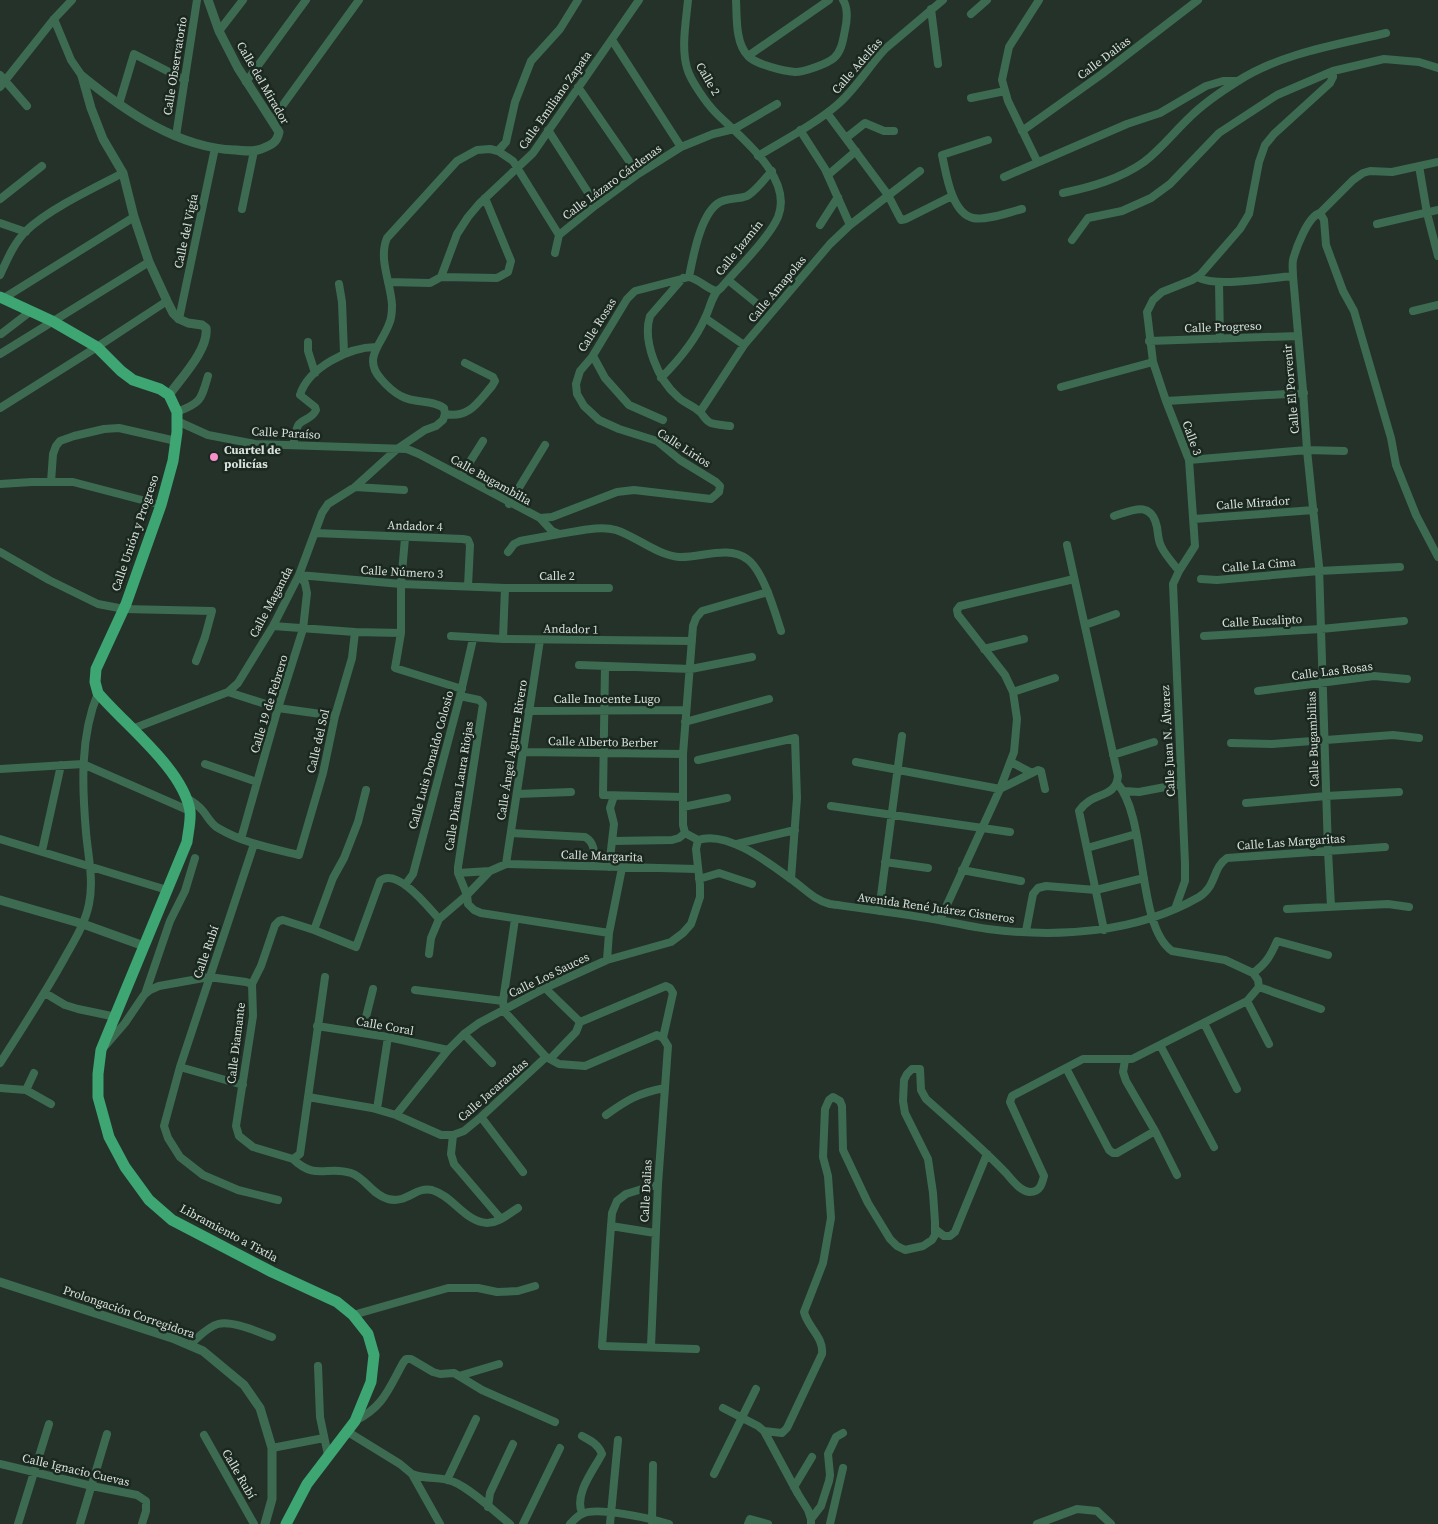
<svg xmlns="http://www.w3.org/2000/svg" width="1438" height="1524" viewBox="0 0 1438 1524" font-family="'Source Serif 4',serif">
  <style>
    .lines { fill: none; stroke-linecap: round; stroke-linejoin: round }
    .minor { stroke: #3d6b51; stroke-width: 8 }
    .tertiary { stroke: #3d6b51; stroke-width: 9 }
    .primary { stroke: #3da672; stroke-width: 11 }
    .poi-dot { fill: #f98fc9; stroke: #1a2820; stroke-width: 2 }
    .labels { text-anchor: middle; stroke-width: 5; stroke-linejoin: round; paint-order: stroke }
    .street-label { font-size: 12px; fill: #d8e1db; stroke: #1a2820 }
    .poi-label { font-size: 12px; font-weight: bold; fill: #d8e1db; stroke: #1a2820; text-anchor: start }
  </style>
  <rect width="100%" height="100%" fill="#24322a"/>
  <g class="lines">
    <path class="minor" d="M736 0C737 16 735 43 748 56 755 64 783 71 795 72 804 72 827 64 834 58 842 51 843 39 845 30 847 21 848 8 843 0
      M931 9 938 64
      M971 14 987 0
      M54 19 71 60 82 76
      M219 31 243 0
      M612 40 681 147
      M748 56 829 0
      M0 75 27 106
      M246 82 306 0
      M0 87 54 19 72 0
      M578 87 638 174
      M971 98 1005 91
      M119 104 134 54 185 80
      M827 113 888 195 901 220 906 219 952 196
      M272 120 359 0
      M548 130 596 205
      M800 130 825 169 850 225
      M1022 131 1102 74 1198 0
      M176 136 197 0
      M846 138 865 123 884 131H894
      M988 140 942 155C946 172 951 213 973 218 985 221 1010 212 1022 209
      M498 151 506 142 515 102 531 61 560 29 578 0
      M758 156C784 140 814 125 837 105 856 89 868 67 885 49L943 0
      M1037 161 1008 101 1002 80 1009 47 1039 0
      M1419 166 1427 213 1438 256
      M828 175 856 151
      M1004 177 1127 124 1160 113 1206 86 1223 81H1238
      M1063 193C1091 187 1120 179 1144 162 1161 149 1174 132 1190 117 1204 103 1222 91 1238 81 1282 53 1336 45 1386 33
      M0 199 42 166
      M242 209 254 151
      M1320 213 1324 220 1326 245 1343 291 1354 311 1391 438 1396 465 1416 515 1438 557
      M0 223 26 232
      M1377 224 1438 210
      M820 225 838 197
      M559 235 596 205 638 174 681 147 713 134 734 129 777 104
      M1072 240 1088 218 1122 211 1151 198 1170 184 1219 133 1277 95 1333 71 1384 59 1419 62 1438 68
      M555 253 559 235
      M0 275C7 260 14 243 26 231 49 209 94 188 123 173
      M441 277 457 234 468 217 479 204 533 153 639 0
      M441 277 497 278 508 272 511 261 485 198
      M689 277C693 257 700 217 717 204 726 197 737 200 747 196 756 191 764 179 772 171
      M1197 277C1218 288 1267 278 1293 276
      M683 278 650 316C642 341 658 380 678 397 684 403 694 406 700 412 704 416 706 421 711 423 717 425 724 425 730 426
      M728 280 760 306
      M388 282 430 283 441 277
      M1219 283 1220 339
      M339 284 342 302 344 353
      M4 298 134 217
      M1413 311 1438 305
      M705 318 744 345
      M179 319 215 148
      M1 334 31 311
      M1149 341 1298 336
      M308 342V351L315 373
      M0 354 149 262
      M593 356 605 378 629 405 663 420
      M661 378C679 360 695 341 705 318 710 309 712 293 721 288 737 269 769 238 778 217 794 177 740 137 716 113 707 104 690 80 687 68 681 47 686 22 688 0
      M1061 387 1153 362
      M1166 401 1304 393
      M0 408 97 347 167 301
      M177 412C201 403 201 400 208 376
      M700 412 744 345 830 244 850 225 920 171
      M445 414C469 419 478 402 492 386L495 381 493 377 465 363
      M177 421 208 435 255 444 407 449 419 454 540 518 552 517 617 492 634 490 711 499 719 492 720 486 716 482 680 460 657 441 619 429 599 420 584 406 577 394 576 384 580 371 592 357 627 299 635 291 689 277C700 280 706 288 716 291
      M293 445C295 439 295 429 299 424 305 418 312 419 316 410L315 407 300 395C308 368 349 347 376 347
      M1189 460 1307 450 1344 451
      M461 476 483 441
      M51 482 53 454 56 446 60 441 74 436 104 429 119 428 176 441
      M0 484 32 482H73L161 505
      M355 487 404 490
      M509 504 545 445
      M1114 516C1133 510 1151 500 1157 527 1158 533 1158 540 1161 546 1165 555 1173 563 1179 571
      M540 518 552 531 559 534C576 532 599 525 616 530 637 537 657 555 679 557 701 558 728 545 747 559 763 570 775 612 781 631
      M1194 519 1314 510
      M315 533 463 539 468 540 470 545 468 586
      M405 538 401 584V633L395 668 462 689
      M1067 545 1118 776C1116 799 1092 791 1079 811L1104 930
      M0 552 49 580 98 604 124 609 212 611 205 637 196 661
      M508 552 514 544 520 541 559 534
      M299 575 401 584 505 588H609
      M1201 579 1217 580 1319 571 1400 567
      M1085 625 1116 614
      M273 626 355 632 401 633
      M451 636 503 639 692 641
      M1204 636 1321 629 1404 621
      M503 639 505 588
      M984 649 1024 639
      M579 665 691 669 752 657
      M605 667 603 795 683 797
      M1258 691 1374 676 1407 679
      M228 692 278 708 335 716
      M1013 692 1055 678
      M460 696 479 700 483 704 458 867V873L467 895 468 904 474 910 481 913 609 933
      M528 711 685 710
      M685 722 769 699
      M132 729 228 692 238 683 273 626 299 575 322 513 328 504 355 487 397 449 425 430 436 426 443 420 445 414 444 408C431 399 415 404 401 396 393 392 387 386 381 379 362 358 382 344 389 324 392 318 392 311 392 305 391 283 378 259 387 238L457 161 477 150 490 149 498 151 513 161 559 235
      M1231 743 1272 744 1393 735 1419 738
      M523 752 683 754
      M1113 755 1154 742
      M698 760 795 738 797 798 791 879
      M856 762 1000 789 1038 770 1041 771 1045 789
      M1011 762 1032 773
      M205 764 257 782
      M0 769 83 764 190 811
      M1124 791 1139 792 1181 784
      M517 794 571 792
      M185 797C192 801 198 805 203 811 208 817 211 824 218 828 243 843 271 848 299 855L323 773 335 716 352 658 355 632
      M1246 803 1326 796 1399 792
      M831 806 1010 832
      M683 807 727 798
      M511 833 585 837C596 843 594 855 594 866
      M0 839 167 890
      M241 839 278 708 303 629 307 593 305 583 299 575
      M698 840C727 830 769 863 791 879 804 888 814 900 830 904 866 909 903 914 939 920 956 923 972 927 988 929 1058 938 1137 933 1199 897 1217 886 1212 868 1227 858L1385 847
      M698 840 685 833 683 825V754L693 626 696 618 702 611 768 592
      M613 841 672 840 679 838 685 833
      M254 844 180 1067 164 1126 168 1138 180 1157 203 1175 238 1190 278 1200
      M737 844 795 830
      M1087 848 1136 834
      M42 851 61 765
      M885 862 928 868
      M506 864 540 640
      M609 867 614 824 610 808 614 796
      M962 870 1021 881
      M458 873 490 871
      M699 879 719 873 752 884
      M405 885 413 874 460 696 473 639
      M1331 906 1328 851 1319 566 1307 450 1303 390 1293 276C1293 271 1292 265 1293 260 1296 248 1308 216 1320 213L1353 180 1363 173 1370 171 1392 172 1438 162
      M1175 909 1185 881V864L1173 584 1179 571 1195 546 1189 460 1166 401 1153 362 1147 312 1153 300 1162 292 1192 280 1200 275 1240 229 1249 214 1259 162 1265 145 1274 134 1330 83 1333 77V71
      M1287 909 1388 904 1409 907
      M879 911 902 736
      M940 920 1000 789 1014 752 1017 719 1013 692 1005 675 958 615 957 610 960 606 1074 579
      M314 930 333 878 344 858 358 822 366 790
      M1026 931 1033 894 1038 888 1046 886 1096 890 1144 878
      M429 954 431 938 439 919 467 895 490 871 506 864 697 869
      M607 960 609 933 622 868
      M1253 973C1266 964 1271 955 1277 941L1328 955
      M1259 987 1321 1009
      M545 988 580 1022
      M415 990 503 1001 504 1011 546 1057 559 1064 585 1066 657 1035 663 1038
      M45 993 65 1005 78 1009 116 1017
      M145 994 170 921 185 891 195 858
      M503 1001 515 919
      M1247 1001 1269 1044
      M580 1022 666 986 670 988 673 993 663 1038
      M1204 1023 1237 1089
      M317 1026 388 1037 448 1050
      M362 1033 373 989
      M464 1034 492 1063
      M106 1045 125 1023 144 995 150 990 159 986 209 977 246 982 252 984
      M1160 1045 1214 1147
      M550 1059 576 1032 580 1022
      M1125 1060 1123 1072 1126 1081 1155 1131 1177 1175
      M0 1063C22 1029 44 995 64 959 74 941 85 924 89 904 94 880 88 856 86 832 82 786 80 736 98 693
      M180 1067 243 1085
      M1066 1068 1109 1150 1113 1153H1117L1155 1131
      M0 1088 26 1090 51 1104
      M26 1090 34 1073
      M308 1097 372 1108 396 1115 441 1135H453L464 1131 481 1117 546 1057
      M377 1109 388 1037
      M396 1115 448 1050 464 1034 479 1023 545 988 607 960 671 942 683 933 691 924 700 897V885L696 849 698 840
      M606 1115C627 1100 638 1093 665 1088
      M481 1117 523 1172
      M453 1135 451 1154 454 1164 501 1219
      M293 1159 253 1147 239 1136 236 1126 253 1016 252 984 261 966 275 925 279 921 283 920 314 930 356 947 380 881C397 867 428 907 439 919
      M293 1159C316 1181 327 1165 351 1173 366 1178 372 1195 388 1199 407 1204 416 1186 432 1190 453 1196 465 1222 487 1223 499 1223 508 1214 518 1208
      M293 1159 300 1154 325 977
      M658 1184 626 1194 617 1201 612 1213 602 1346 696 1349
      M611 1226 655 1233
      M935 1229 944 1236H950L955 1232 987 1154
      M353 1315 448 1288H478L497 1292 518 1291 535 1286
      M189 1345C198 1338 207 1327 218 1324 232 1320 258 1332 272 1337
      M651 1346 658 1184 668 1046 663 1038
      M318 1366 320 1417 328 1455
      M459 1376 499 1364
      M723 1408 758 1426 764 1431 798 1494 808 1510 811 1519
      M355 1421C384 1406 388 1390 403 1363L406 1359H411L433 1372 440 1374 454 1373 482 1390 555 1422
      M764 1431 782 1433 787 1428 822 1354C824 1337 808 1328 804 1312L823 1263 831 1218 828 1176 823 1157 825 1109 829 1100 833 1097 840 1101 842 1106 843 1150 868 1203 890 1239 897 1246 905 1250 923 1246 932 1240 935 1235V1222L933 1193 928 1159 905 1113 903 1101 904 1080 907 1074 912 1069H920L921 1090 926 1099C953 1123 981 1147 1006 1173 1012 1180 1020 1191 1030 1192 1040 1192 1042 1184 1044 1176L1010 1102 1012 1096 1083 1059H1132L1247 1001 1259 987 1258 980 1253 973 1225 960 1172 951C1136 926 1148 818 1117 783
      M348 1432 400 1464 412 1474 440 1524
      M204 1435 254 1524
      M582 1436C591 1441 598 1444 602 1454 593 1471 574 1494 582 1513
      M272 1448 324 1438
      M0 1464 92 1486 137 1495 146 1501V1511L142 1524
      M412 1474C426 1480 442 1476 454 1482 471 1489 495 1512 510 1524
      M714 1474 756 1389
      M447 1480 476 1419
      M794 1487 812 1457
      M488 1507 490 1493 513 1444
      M652 1522 653 1465
      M811 1523V1519L821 1506 829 1481 830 1475 828 1454 836 1437 843 1433
      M18 1524 49 1424
      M80 1524 107 1434
      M523 1524 560 1448
      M570 1524C573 1521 577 1516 582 1514 596 1506 653 1519 669 1524
      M610 1524 618 1440
      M748 1524 750 1519 768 1524
      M830 1524 843 1468
      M1037 1524 1077 1509 1097 1511 1111 1524"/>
    <path class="tertiary" d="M82 76C125 111 178 148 235 150 244 151 252 152 261 149 271 145 277 143 279 132L238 68 219 31 208 0
      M82 76 91 108 103 139 123 173 134 217 149 262 167 301 173 313 179 319 188 323 202 325 206 328C209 349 181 378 169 395
      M0 900 83 924 144 946
      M0 1282 175 1339 203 1351 244 1385 260 1408 272 1448V1499L265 1524"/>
    <path class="primary" d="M0 297 52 321 97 347 121 371 133 380 160 389 169 395 177 412V432L173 461 161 505 126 604 96 669 95 682 98 693C125 725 183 769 190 811 191 821 188 833 187 842L101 1050 98 1074V1097L109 1137 125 1167 149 1200 172 1220 272 1272 337 1302 353 1315 368 1334 374 1355 371 1382 355 1421 307 1484 286 1524"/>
  </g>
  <circle class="poi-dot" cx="214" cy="457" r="5"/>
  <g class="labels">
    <g class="street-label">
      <text transform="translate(1104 58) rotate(-37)" y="4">Calle Dalias</text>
      <text transform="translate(175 66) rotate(-81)" y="4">Calle Observatorio</text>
      <text transform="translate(857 66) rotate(-49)" y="4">Calle Adelfas</text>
      <text transform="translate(708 79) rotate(60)" y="4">Calle 2</text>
      <text transform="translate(263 83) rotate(60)" y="4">Calle del Mirador</text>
      <text transform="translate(555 100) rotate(-55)" y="4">Calle Emiliano Zapata</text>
      <text transform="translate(612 182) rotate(-36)" y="4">Calle Lázaro Cárdenas</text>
      <text transform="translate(186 231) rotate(-78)" y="4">Calle del Vigía</text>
      <text transform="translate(739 248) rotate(-51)" y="4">Calle Jazmín</text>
      <text transform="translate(777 289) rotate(-50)" y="4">Calle Amapolas</text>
      <text transform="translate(597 325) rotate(-58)" y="4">Calle Rosas</text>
      <text transform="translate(1223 327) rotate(-2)" y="4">Calle Progreso</text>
      <text transform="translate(1291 389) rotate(-95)" y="4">Calle El Porvenir</text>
      <text transform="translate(286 433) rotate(3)" y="4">Calle Paraíso</text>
      <text transform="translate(1192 438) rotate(70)" y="4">Calle 3</text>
      <text transform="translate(684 448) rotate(33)" y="4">Calle Lirios</text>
      <text transform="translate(491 480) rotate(29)" y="4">Calle Bugambilia</text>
      <text transform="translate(1253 503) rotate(-4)" y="4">Calle Mirador</text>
      <text transform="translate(415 526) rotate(2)" y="4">Andador 4</text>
      <text transform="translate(135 533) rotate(-71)" y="4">Calle Unión y Progreso</text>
      <text transform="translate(1259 565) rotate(-5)" y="4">Calle La Cima</text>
      <text transform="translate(402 572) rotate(3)" y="4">Calle Número 3</text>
      <text x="557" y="580">Calle 2</text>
      <text transform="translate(271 602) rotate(-62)" y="4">Calle Maganda</text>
      <text transform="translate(1262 621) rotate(-3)" y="4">Calle Eucalipto</text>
      <text transform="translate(571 629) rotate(1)" y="4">Andador 1</text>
      <text transform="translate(1332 671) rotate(-7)" y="4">Calle Las Rosas</text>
      <text x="607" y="703">Calle Inocente Lugo</text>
      <text transform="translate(269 704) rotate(-73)" y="4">Calle 19 de Febrero</text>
      <text transform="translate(1313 739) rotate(-92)" y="4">Calle Bugambilias</text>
      <text transform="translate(318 741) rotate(-77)" y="4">Calle del Sol</text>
      <text transform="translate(1168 741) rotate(-93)" y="4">Calle Juan N. Álvarez</text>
      <text transform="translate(603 742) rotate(1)" y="4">Calle Alberto Berber</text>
      <text transform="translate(512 750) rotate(-81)" y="4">Calle Ángel Aguirre Rivero</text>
      <text transform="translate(431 760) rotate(-75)" y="4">Calle Luis Donaldo Colosio</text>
      <text transform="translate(459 786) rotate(-81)" y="4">Calle Diana Laura Riojas</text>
      <text transform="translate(1291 842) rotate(-4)" y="4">Calle Las Margaritas</text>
      <text transform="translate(602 856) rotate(2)" y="4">Calle Margarita</text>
      <text transform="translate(936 908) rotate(8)" y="4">Avenida René Juárez Cisneros</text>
      <text transform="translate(206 952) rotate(-71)" y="4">Calle Rubí</text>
      <text transform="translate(549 975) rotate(-26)" y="4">Calle Los Sauces</text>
      <text transform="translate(385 1026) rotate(10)" y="4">Calle Coral</text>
      <text transform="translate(236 1043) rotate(-83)" y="4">Calle Diamante</text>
      <text transform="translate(493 1090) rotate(-41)" y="4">Calle Jacarandas</text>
      <text transform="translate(646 1191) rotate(-87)" y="4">Calle Dalias</text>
      <text transform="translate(229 1233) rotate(28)" y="4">Libramiento a Tixtla</text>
      <text transform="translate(129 1312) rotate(19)" y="4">Prolongación Corregidora</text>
      <text transform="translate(76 1470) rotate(13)" y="4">Calle Ignacio Cuevas</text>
      <text transform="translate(239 1474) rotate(60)" y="4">Calle Rubí</text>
    </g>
    <g class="poi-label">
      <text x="224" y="454">Cuartel de<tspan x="224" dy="14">policías</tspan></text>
    </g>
  </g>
</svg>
